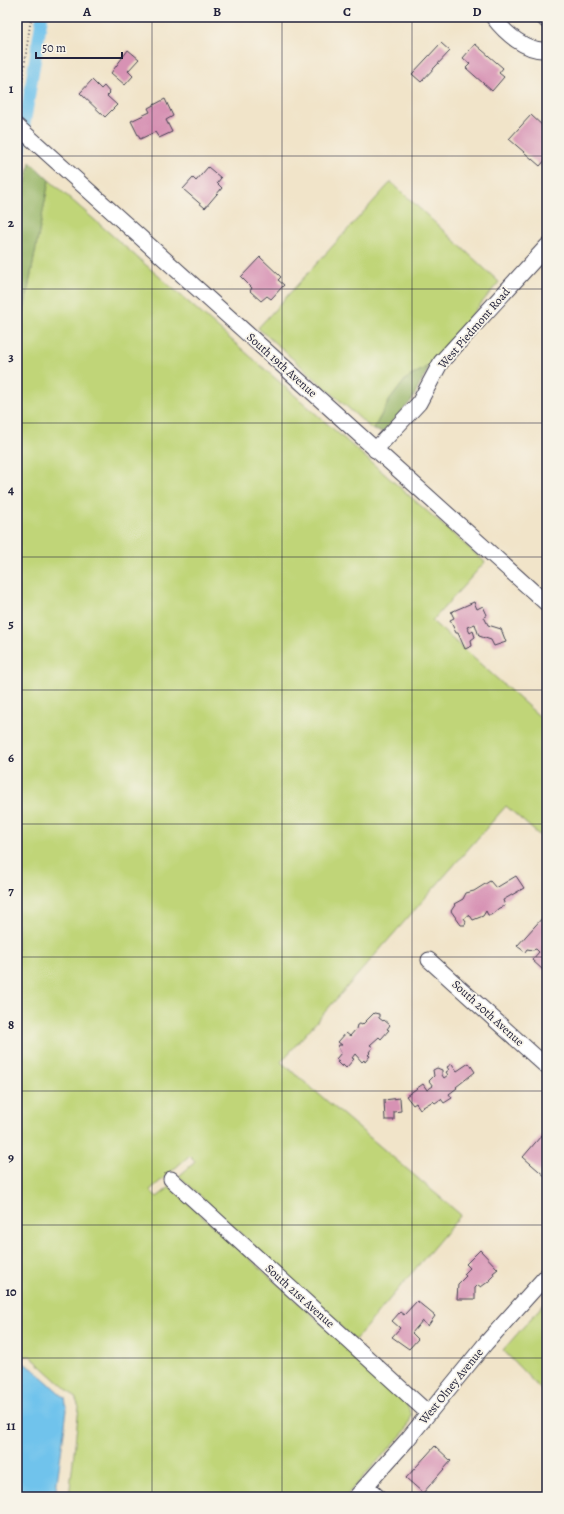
<svg xmlns="http://www.w3.org/2000/svg" width="564" height="1514" viewBox="0 0 564 1514" font-family="Alegreya,serif">
  <style>
    .green { fill: #c0d578; stroke: #717c5a }
    .forest { fill: #98b668; stroke: #5d6c52 }
    .water { fill: #70c3ec; stroke: #497294 }
    .lines { fill: none; stroke-linecap: round; stroke-linejoin: round }
    .canal { stroke: #70c3ec; stroke-width: 12 }
    .building { fill: #d792b4 }
    .minor-casing { stroke: #413f50; stroke-width: 17 }
    .path { stroke: #413f50; stroke-width: 2; stroke-dasharray: 1 3; stroke-linecap: butt }
    .minor { stroke: #fff; stroke-width: 15 }
    .grid { fill: none; stroke: #22223b; stroke-width: 1; stroke-opacity: 0.55 }
    .labels { text-anchor: middle; stroke-width: 3.5; stroke-linejoin: round; paint-order: stroke }
    .street-label { font-size: 12px; fill: #22223b; stroke: #f7f3e8 }
    .neatline { fill: none; stroke: #22223b; stroke-width: 1.5 }
    .grid-label { font-size: 13px; text-anchor: middle; font-weight: bold; fill: #22223b }
  </style>
  <rect width="100%" height="100%" fill="#f7f3e8"/>
  <filter id="ink" filterUnits="userSpaceOnUse"><feTurbulence type="fractalNoise" baseFrequency=".025" numOctaves="2"/><feDisplacementMap in="SourceGraphic" scale="8" xChannelSelector="R" yChannelSelector="G"/><feConvolveMatrix kernelMatrix="1 2 1 2 8 2 1 2 1" color-interpolation-filters="sRGB"/></filter>
  <filter id="wash" filterUnits="userSpaceOnUse"><feTurbulence type="fractalNoise" baseFrequency=".012" numOctaves="4" result="noise"/><feDisplacementMap in="SourceGraphic" scale="16" xChannelSelector="R" yChannelSelector="G"/><feGaussianBlur stdDeviation="0.9" result="paint"/><feColorMatrix in="noise" values="0 0 0 0 0 0 0 0 0 0 0 0 0 0 0 0 0 1.4 0 .05"/><feComposite in="paint" operator="in"/></filter>
  <g filter="url(#wash)">
    <rect width="100%" height="100%" fill="#f1e4c9"/>
    <path class="green" d="M49 180 485 562 432 621 547 723V842L506 806 281 1062 461 1215 355 1340 179 1176 195 1162 189 1156 150 1190 157 1197 170 1187 403 1397 412 1415 406 1430 345 1497H69L79 1407 75 1397 30 1356 17 1357V347Z
      M391 182 499 282 430 365 406 379 389 401 373 430 258 328Z
      M547 1300V1396L503 1350Z"/>
    <path class="forest" d="M30 162 49 180 17 347V227Z
      M430 365 412 400 383 432 373 430 389 401 406 379Z"/>
    <path class="water" d="M17 1363H23L33 1369 65 1398 67 1410 55 1497H27L17 1488Z"/>
    <g class="lines">
      <path class="canal" d="M17 171 42 17"/>
    </g>
    <g id="blocks">
      <path class="building" d="M441 43 450 51 421 82 412 74Z
        M475 44 503 68 499 73 504 77 492 91 466 68 470 64 463 58Z
        M128 50 139 59 128 71 133 76 125 85 111 73Z
        M92 80 101 89 104 86 110 93 107 96 117 105 105 117 80 93Z
        M165 99 173 116 166 120 172 132 159 138 155 132 140 139 131 121 150 112 148 108Z
        M531 115 544 127 547 124V158L540 166 509 139Z
        M208 167 221 178 217 183 222 188 205 208 183 189 193 178 196 181Z
        M260 257 281 277 278 280 284 285 271 299 267 296 261 301 250 291 252 288 241 277Z
        M474 602 477 609 483 606 487 615 484 617 488 625 501 629 506 642 494 646 491 640 479 636 475 624 467 627 470 633 473 631 475 637 471 640 472 646 465 649 458 633H456L450 620 454 618 451 612Z
        M516 876 524 888 503 900 505 906 499 908 491 915H488L486 911 483 916 473 920 469 914 464 918 466 921 465 925H461L451 911 455 905 454 904 463 899 466 893 474 891 490 881 496 888Z
        M544 916 547 919V966L543 970 532 960 539 952 536 949 533 950 527 949 525 952 517 946Z
        M374 1013 379 1014V1018L383 1021 384 1020 390 1025 387 1029 389 1030 381 1039 379 1037 370 1045 373 1047 369 1052 370 1053 368 1055 370 1056 365 1062 364 1060 362 1062 355 1054 352 1058 354 1059 346 1068 343 1065 342 1067 337 1062 339 1061 336 1059 341 1053 338 1047 339 1045H342L338 1042 346 1033 350 1036 356 1029 357 1025 360 1024 362 1025Z
        M469 1063 475 1072 456 1087 457 1088 449 1094 452 1098 444 1103 441 1099 435 1103 433 1101 420 1109 416 1103 413 1105 406 1096 423 1084 427 1090 433 1086 429 1081 434 1076 433 1070 437 1068 442 1070V1075L444 1078 448 1075 446 1072 449 1070 447 1067 452 1064 457 1071Z
        M400 1098 401 1111 394 1112V1120H385L384 1100Z
        M547 1129V1178L523 1157Z
        M480 1250 498 1269 493 1273 494 1275 490 1279 491 1280 485 1284 481 1287 478 1285 475 1288V1299H457L458 1284 466 1276 464 1274 470 1268 466 1264Z
        M417 1301 435 1316 428 1326 422 1321 412 1333 418 1339 409 1349 392 1337 400 1328 392 1321 400 1312 404 1315Z
        M435 1446 451 1461 423 1493 406 1478Z"/>
    </g>
  </g>
  <g filter="url(#ink)">
    <use href="#blocks" fill-opacity="0" stroke="#413f50" stroke-width="1"/>
    <g class="lines">
      <defs>
        <path id="minor" d="M493 17C505 33 526 52 547 50
          M543 17 547 21
          M17 126 547 604
          M375 450 419 403 441 362 547 246
          M429 960 547 1067
          M171 1179 428 1413
          M366 1486 378 1497
          M356 1497 407 1440 486 1343 547 1275"/>
      </defs>
      <use href="#minor" class="minor-casing"/>
      <path class="path" d="M18 113 31 17"/>
      <use href="#minor" class="minor"/>
    </g>
  </g>
  <path class="grid" d="M152 17V1497M282 17V1497M412 17V1497M17 156H547M17 289H547M17 423H547M17 557H547M17 690H547M17 824H547M17 957H547M17 1091H547M17 1225H547M17 1358H547"/>
  <g class="labels">
    <g class="street-label">
      <text transform="translate(474 328) rotate(-49)" y="4">West Piedmont Road</text>
      <text transform="translate(282 365) rotate(42)" y="4">South 19th Avenue</text>
      <text transform="translate(488 1013) rotate(42)" y="4">South 20th Avenue</text>
      <text transform="translate(300 1296) rotate(42)" y="4">South 21st Avenue</text>
      <text transform="translate(451 1386) rotate(-51)" y="4">West Olney Avenue</text>
    </g>
  </g>
  <rect width="564" height="1514" fill="none" stroke="#f7f3e8" stroke-width="44"/>
  <path d="M36 52v6h86v-6" fill="none" stroke="#22223b" stroke-width="2"/>
  <text x="42" y="52" font-size="12" fill="#22223b" stroke="#f7f3e8" stroke-width="3" paint-order="stroke">50 m</text>
  <rect x="22" y="22" width="520" height="1470" class="neatline"/>
  <g class="grid-label">
    <text x="87" y="16">A</text>
    <text x="217" y="16">B</text>
    <text x="347" y="16">C</text>
    <text x="477" y="16">D</text>
    <text x="11" y="93">1</text>
    <text x="11" y="227">2</text>
    <text x="11" y="361">3</text>
    <text x="11" y="494">4</text>
    <text x="11" y="628">5</text>
    <text x="11" y="762">6</text>
    <text x="11" y="895">7</text>
    <text x="11" y="1029">8</text>
    <text x="11" y="1162">9</text>
    <text x="11" y="1296">10</text>
    <text x="11" y="1430">11</text>
  </g>
</svg>
